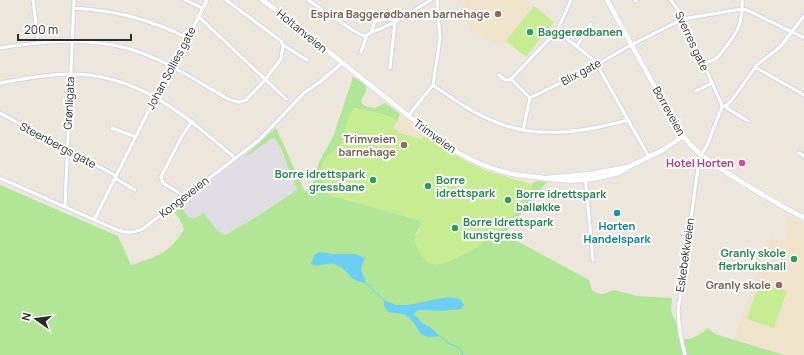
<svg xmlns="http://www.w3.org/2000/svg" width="804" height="355" viewBox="0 0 804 355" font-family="Manrope,sans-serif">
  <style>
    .industrial { fill: #e0dde5 }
    .education { fill: #efe4cb }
    .green { fill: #b1e697 }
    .pitch { fill: #c6ed92 }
    .water { fill: #6ccef3 }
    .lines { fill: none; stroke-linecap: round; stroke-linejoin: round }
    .stream { stroke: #6ccef3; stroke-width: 1 }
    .street-casing { stroke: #d2d5e4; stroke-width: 5 }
    .secondary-casing { stroke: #d2d5e4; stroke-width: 6 }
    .street { stroke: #fff; stroke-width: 3 }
    .secondary { stroke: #fff; stroke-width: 4.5 }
    .education-dot { fill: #8d6e63; stroke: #fff; stroke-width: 1.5 }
    .leisure-dot { fill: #2e9e5b; stroke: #fff; stroke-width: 1.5 }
    .hotel-dot { fill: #d1479c; stroke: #fff; stroke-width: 1.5 }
    .culture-dot { fill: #0f9aa8; stroke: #fff; stroke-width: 1.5 }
    .labels { text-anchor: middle; stroke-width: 4; stroke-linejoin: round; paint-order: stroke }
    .education-label { font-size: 11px; font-weight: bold; fill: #785e54; stroke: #fff; text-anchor: end }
    .street-label { font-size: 11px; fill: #2b2b2b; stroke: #fff }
    .leisure-label { font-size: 11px; font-weight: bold; fill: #27864d; stroke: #fff; text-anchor: start }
    .hotel-label { font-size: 11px; font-weight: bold; fill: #b23c85; stroke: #fff; text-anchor: end }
    .culture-label { font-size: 11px; font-weight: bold; fill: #0d838f; stroke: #fff }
  </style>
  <rect width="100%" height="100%" fill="#ede6dc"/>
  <path class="industrial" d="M271 132 281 149 297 190 253 219 225 235 217 230 204 213 195 218 188 217 180 205Z"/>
  <path class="education" d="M466 0H526L534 5 503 47 476 35 468 26V22L457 16Z
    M400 114 424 136 421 140 400 133 393 128Z
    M788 218 804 223V355H784L734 339 770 238 780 241 783 240 786 238 789 227 785 219Z"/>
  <path class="green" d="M353 77 365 84 366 87C367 94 362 96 361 102 364 107 369 107 375 108L385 103 400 114 397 121 386 115 354 108 341 144 327 157 322 166 328 193 332 196 419 220 422 223 415 235 488 239 500 229 517 210 534 182 539 181 547 182 504 234 589 280 592 290 596 293 603 294 614 290 638 296 672 298 671 311 683 339C694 340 700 334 708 328L715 334 784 355H0V185L118 236 131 265C157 257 170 253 184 229L179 218 172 210 180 205 188 217 195 218 204 213 217 230 225 235 253 219 297 190 281 149 274 137 247 156 246 155 276 128 305 192 313 183 319 162 333 137Z"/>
  <path class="pitch" d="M534 6 554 22 526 57 506 41Z
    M354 108 386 115 397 121 393 128 400 133 421 139 424 136 467 162 487 171 531 184 532 187C514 219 486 246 452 260 446 263 438 266 431 264 421 259 417 249 414 240L422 223 419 220 332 196C320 187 318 167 327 156 331 151 339 149 341 143 346 132 345 117 354 108Z
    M760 281 787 291 774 328 747 319Z"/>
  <path class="water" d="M319 252 333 254H355L365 258 361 269 366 283C347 281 350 269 334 264 326 262 318 268 311 264L315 254Z
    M448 297 460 299 464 305 461 309 440 311 421 310 416 311 414 314 422 323 430 327 440 336C414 340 423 328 407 316 403 313 393 313 388 312L384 306V300L396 305H408Z"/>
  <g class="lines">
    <path class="stream" d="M366 283 384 300
      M440 336C443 338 445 341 448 343 456 347 460 346 463 355"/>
    <defs>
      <path id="street" d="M33 0 38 42
        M185 0 202 8
        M226 0 281 41 283 45 307 60
        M308 0 354 31 364 36 395 22 431 0
        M671 0 682 16 721 103 722 107
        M635 1 636 0
        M74 8C119 11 148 19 188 38
        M198 16 286 99
        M557 31 595 61 628 120
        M371 33 375 21 390 19 396 20
        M577 46 591 24
        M0 48C43 41 87 37 130 49 166 60 198 82 230 100L239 102 246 100 265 80 281 59 283 45
        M361 52 367 35
        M703 64 715 59 719 56C735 34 743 29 742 0
        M755 67 804 95
        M390 68 395 22
        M499 75 505 80 511 79
        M511 79 557 31 571 0
        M511 79 530 98
        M0 83C23 79 46 74 70 74 140 74 185 116 235 158
        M433 85C452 98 471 112 493 121 537 140 584 132 628 120L649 157
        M696 91 712 83
        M530 98 598 64 629 46 683 19 742 9 747 10 804 38
        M725 106 730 110 748 121
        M722 107 728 104 732 100 757 65 781 46 804 16
        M0 113 116 176
        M408 116 433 85 440 39 437 0
        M112 128 136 137
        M523 130 530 98
        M703 152 707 145 722 107
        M799 153 804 156
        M585 175 593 260
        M0 178 115 229C126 233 133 234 144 228L259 140 304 93 320 82 342 63
        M115 178 135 190
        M184 196 163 183 161 177 181 138 192 121
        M65 206 74 0
        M94 220 152 104 173 68 207 0
        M685 355 680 333 678 311 699 161 701 156"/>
      <path id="secondary" d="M262 0 283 15 436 138C459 155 484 168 513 174 523 176 533 176 543 178 562 181 578 182 597 178 608 176 620 174 628 167L663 150 683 136
        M607 0 678 129C693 152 714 165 737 179 759 193 781 206 804 218
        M547 178 592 174 628 167"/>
    </defs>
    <use href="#street" class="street-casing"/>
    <use href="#secondary" class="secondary-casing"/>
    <use href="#street" class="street"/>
    <use href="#secondary" class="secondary"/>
  </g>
  <g class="education-dot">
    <circle cx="498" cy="14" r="4"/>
    <circle cx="404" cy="145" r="4"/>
    <circle cx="779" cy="285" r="4"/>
  </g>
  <g class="leisure-dot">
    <circle cx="530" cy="32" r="4"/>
    <circle cx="373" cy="180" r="4"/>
    <circle cx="428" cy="186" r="4"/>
    <circle cx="508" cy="200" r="4"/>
    <circle cx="455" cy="228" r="4"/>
    <circle cx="794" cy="259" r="4"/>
  </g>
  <circle class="hotel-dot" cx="742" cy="163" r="4"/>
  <circle class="culture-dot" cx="617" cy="213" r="4"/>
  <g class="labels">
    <g class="education-label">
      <text x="490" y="18">Espira Baggerødbanen barnehage</text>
      <text x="396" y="143">Trimveien<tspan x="396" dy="13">barnehage</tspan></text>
      <text x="771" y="289">Granly skole</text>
    </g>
    <g class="street-label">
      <text transform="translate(302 31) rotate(39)" y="4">Holtanveien</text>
      <text transform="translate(692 41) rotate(65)" y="4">Sverres gate</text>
      <text transform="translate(171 68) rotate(-62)" y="4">Johan Sollies gate</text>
      <text transform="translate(581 72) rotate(-28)" y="4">Blix gate</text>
      <text transform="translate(69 103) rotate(-87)" y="4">Grønligata</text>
      <text transform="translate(669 111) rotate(61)" y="4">Borreveien</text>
      <text transform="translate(435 136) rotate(36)" y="4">Trimveien</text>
      <text transform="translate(58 145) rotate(28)" y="4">Steenbergs gate</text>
      <text transform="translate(184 197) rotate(-38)" y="4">Kongeveien</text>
      <text transform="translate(685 255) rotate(-82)" y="4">Eskebekkveien</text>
    </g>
    <g class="leisure-label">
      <text x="538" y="36">Baggerødbanen</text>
      <text x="365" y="178" text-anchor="end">Borre idrettspark<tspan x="365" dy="13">gressbane</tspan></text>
      <text x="436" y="184">Borre<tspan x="436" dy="13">idrettspark</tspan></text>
      <text x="516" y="198">Borre idrettspark<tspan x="516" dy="13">balløkke</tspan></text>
      <text x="463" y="226">Borre Idrettspark<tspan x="463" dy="13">kunstgress</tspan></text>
      <text x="786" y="257" text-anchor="end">Granly skole<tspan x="786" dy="13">flerbrukshall</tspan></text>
    </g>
    <g class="hotel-label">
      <text x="734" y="167">Hotel Horten</text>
    </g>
    <g class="culture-label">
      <text x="617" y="230">Horten<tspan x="617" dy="13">Handelspark</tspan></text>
    </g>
  </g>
  <g transform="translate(36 319) rotate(284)" stroke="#ffffff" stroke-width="3" paint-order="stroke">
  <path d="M0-3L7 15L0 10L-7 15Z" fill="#2b2b2b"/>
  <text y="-6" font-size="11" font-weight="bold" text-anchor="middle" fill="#2b2b2b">N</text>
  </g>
  <path d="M18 34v6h113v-6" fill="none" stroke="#2b2b2b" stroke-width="2"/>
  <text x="24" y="34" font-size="12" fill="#2b2b2b" stroke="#ffffff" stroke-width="3" paint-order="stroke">200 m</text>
</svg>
